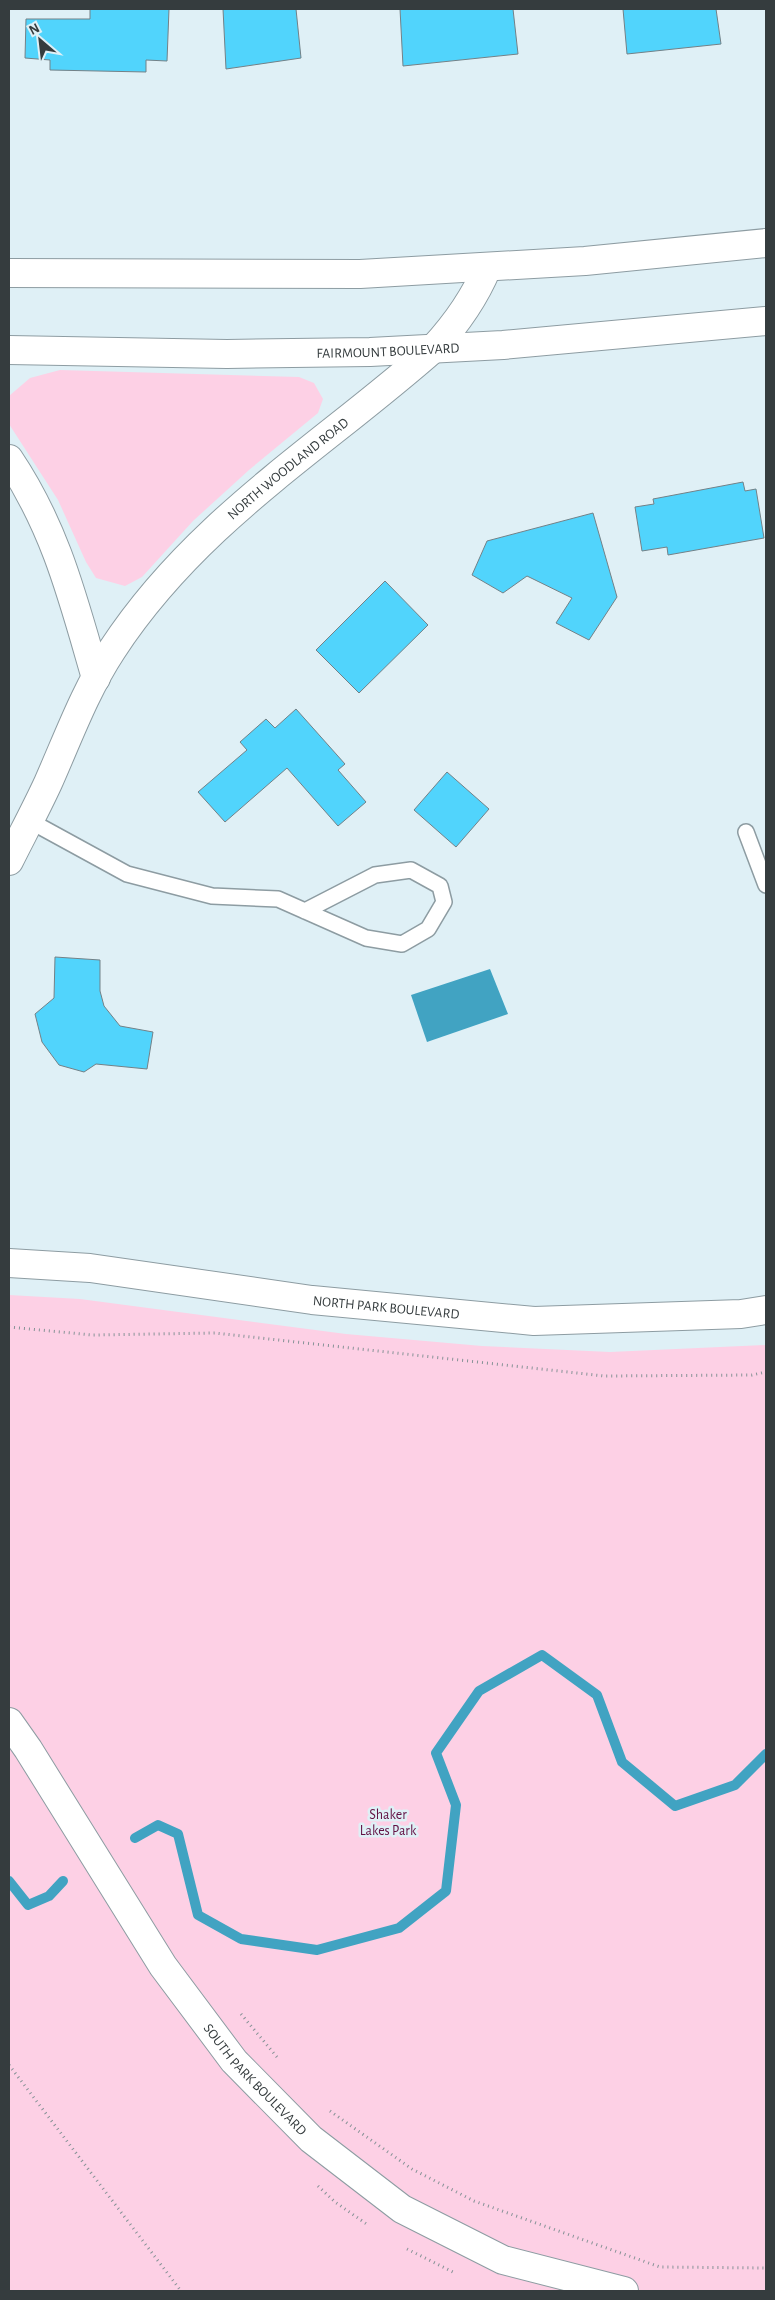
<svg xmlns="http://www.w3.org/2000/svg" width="775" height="2300" viewBox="0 0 775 2300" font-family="'Alegreya Sans',sans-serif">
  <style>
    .green { fill: #fdd0e5 }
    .water { fill: #41a3c2 }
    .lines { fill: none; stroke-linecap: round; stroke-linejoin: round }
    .stream { stroke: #41a3c2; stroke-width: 10 }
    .building { fill: #51d4fc; stroke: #738187 }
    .lane-casing { stroke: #8d9ca2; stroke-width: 18 }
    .street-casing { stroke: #8d9ca2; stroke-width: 30 }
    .secondary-casing { stroke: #8d9ca2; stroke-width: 30 }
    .path { stroke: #869296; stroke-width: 3; stroke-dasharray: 1 4; stroke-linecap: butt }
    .lane { stroke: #fff; stroke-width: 15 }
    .street { stroke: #fff; stroke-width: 28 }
    .secondary { stroke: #fff; stroke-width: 28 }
    .labels { text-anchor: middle; stroke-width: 5; stroke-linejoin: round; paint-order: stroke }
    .street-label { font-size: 14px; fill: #353c3e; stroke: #dff0f6 }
    .park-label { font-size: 14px; fill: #621043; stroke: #dff0f6 }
  </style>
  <rect width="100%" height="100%" fill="#dff0f6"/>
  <path class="green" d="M60 370 299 377 314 383 323 399 318 413 249 470 193 521 142 577 125 586 96 578 86 562 58 500 9 424V396L30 378Z
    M9 1295 80 1299 346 1334 482 1346 610 1352 766 1345V2291H9Z"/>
  <path class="water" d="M490 969 508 1014 427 1042 411 995Z"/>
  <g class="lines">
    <path class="stream" d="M135 1838 158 1825 178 1834 198 1915 241 1939 317 1950 399 1928 446 1891 456 1805 436 1753 479 1691 542 1655 597 1695 622 1762 675 1806 735 1785 766 1754
      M9 1881 28 1905 49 1896 63 1881"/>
  </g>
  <path class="building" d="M90 9H169L167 61 146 60V72L50 70V60L25 58 26 19H90Z
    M223 9H296L301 58 226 69Z
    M400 9H513L518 54 403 66Z
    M623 9H716L721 44 627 54Z
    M743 482 745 491 756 489 764 538 668 555 667 547 642 551 635 507 654 504 653 499Z
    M593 513 617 597 589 640 556 623 572 598 527 576 503 593 472 575 487 541Z
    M385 581 428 625 359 693 316 650Z
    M296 709 345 764 338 770 366 802 338 826 287 768 225 822 198 792 247 750 240 742 266 719 275 728Z
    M447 772 489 809 456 847 414 810Z
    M55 957 100 960V991L104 1006 120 1026 153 1032 147 1069 96 1064 84 1072 59 1065 42 1042 35 1014 54 998Z"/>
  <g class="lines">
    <defs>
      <path id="lane" d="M30 821 127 874 212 896 278 899 366 938 402 944 428 929 444 902 440 886 411 870 375 875 305 911
        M746 832 766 885"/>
      <g id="street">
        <path d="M9 459C56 529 73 599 96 678"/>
        <path id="s1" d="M9 1263 90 1268 312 1300 534 1321 741 1314 766 1310"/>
      </g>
      <g id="secondary">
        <path d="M9 273 360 274 585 261 766 243"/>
        <path id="s2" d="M9 350 227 354 370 352 503 345 766 321"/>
        <path id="s3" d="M9 861C22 835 36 809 48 783 68 738 85 691 112 650 196 521 322 447 434 348 457 323 474 299 487 268"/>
        <path id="s4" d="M9 1722 28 1749 163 1966 234 2061 311 2139 402 2209 503 2260 624 2291"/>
      </g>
    </defs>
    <use href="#lane" class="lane-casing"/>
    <use href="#street" class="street-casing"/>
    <use href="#secondary" class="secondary-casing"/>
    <path class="path" d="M9 1327 92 1335 215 1333 604 1376 752 1375 766 1372
      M241 2014 277 2057
      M9 2065 181 2291
      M330 2111 412 2169 474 2201 660 2267 766 2268
      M318 2186 335 2202 368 2225
      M407 2249 453 2272"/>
    <use href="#lane" class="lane"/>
    <use href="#street" class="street"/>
    <use href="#secondary" class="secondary"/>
  </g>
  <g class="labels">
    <g class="street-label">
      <text dy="5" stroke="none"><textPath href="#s2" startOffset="379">FAIRMOUNT BOULEVARD</textPath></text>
      <text dy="5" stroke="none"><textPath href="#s3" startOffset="489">NORTH WOODLAND ROAD</textPath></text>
      <text dy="5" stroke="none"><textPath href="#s1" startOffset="380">NORTH PARK BOULEVARD</textPath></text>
      <text dy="5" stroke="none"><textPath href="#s4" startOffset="435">SOUTH PARK BOULEVARD</textPath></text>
    </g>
    <g class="park-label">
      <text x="388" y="1819">Shaker<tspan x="388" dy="16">Lakes Park</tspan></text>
    </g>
  </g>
  <rect width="775" height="2300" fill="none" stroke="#353c3e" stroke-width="20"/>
  <g transform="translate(40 40) rotate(332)" stroke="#dff0f6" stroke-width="4" paint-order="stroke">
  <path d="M0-4L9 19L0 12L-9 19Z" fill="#353c3e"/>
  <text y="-8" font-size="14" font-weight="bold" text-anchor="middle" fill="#353c3e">N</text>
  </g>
</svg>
